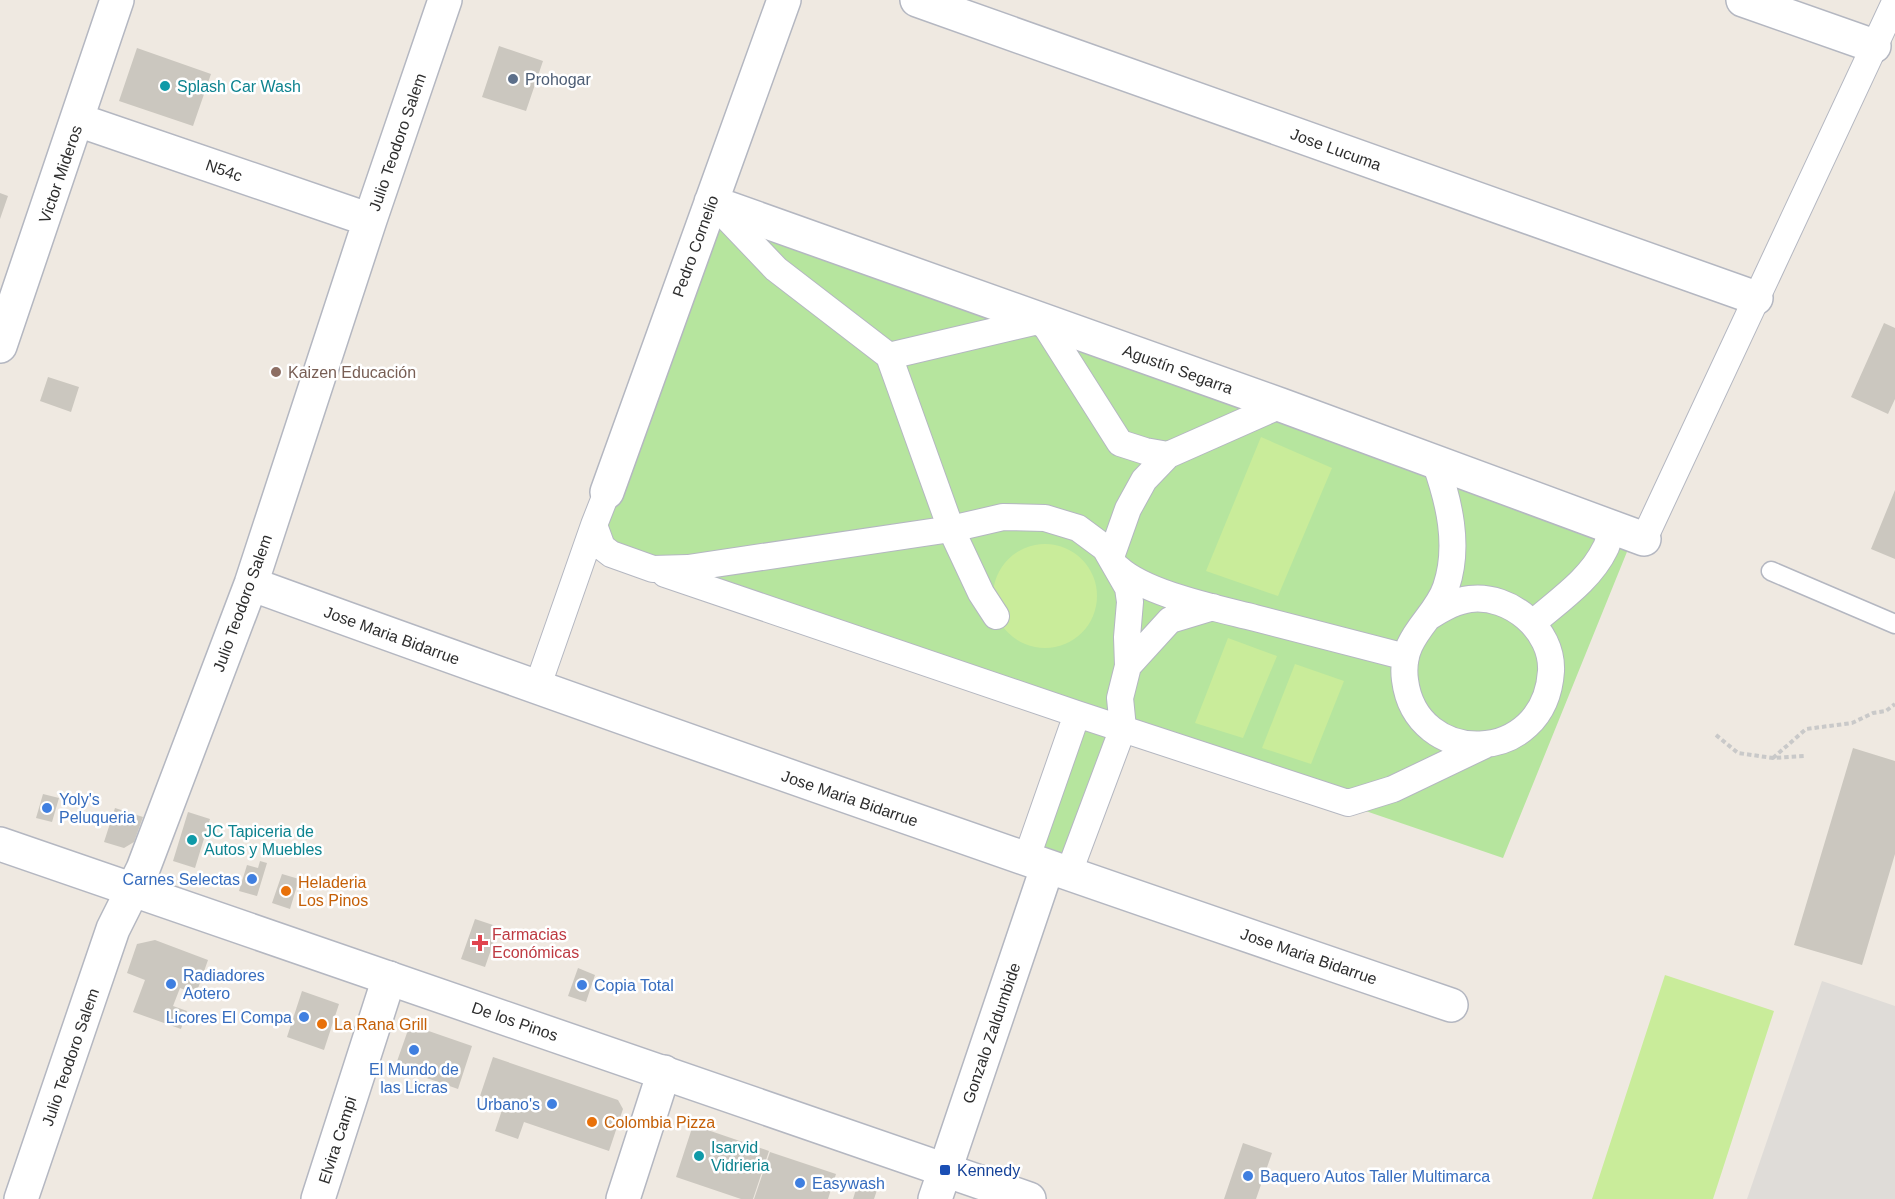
<svg xmlns="http://www.w3.org/2000/svg" width="1895" height="1199" viewBox="0 0 1895 1199" font-family="Helvetica,sans-serif">
  <style>
    .green { fill: #b6e59e }
    .pitch { fill: #c9ec9a }
    .plaza { fill: #dfdcd8 }
    .building { fill: #cbc7bf }
    .lines { fill: none; stroke-linecap: round; stroke-linejoin: round }
    .service-casing { stroke: #b4b7c1; stroke-width: 21 }
    .pedestrian-casing { stroke: #b4b7c1; stroke-width: 28 }
    .minor-casing { stroke: #b4b7c1; stroke-width: 36 }
    .tertiary-casing { stroke: #b4b7c1; stroke-width: 36 }
    .path { stroke: #c9c9c9; stroke-width: 4; stroke-dasharray: 4.5 3; stroke-linecap: butt }
    .service { stroke: #fff; stroke-width: 18 }
    .pedestrian { stroke: #fff; stroke-width: 26 }
    .minor { stroke: #fff; stroke-width: 33 }
    .tertiary { stroke: #fff; stroke-width: 33 }
    .service-dot { fill: #5c6f8a; stroke: #fff; stroke-width: 2 }
    .culture-dot { fill: #0f9aa8; stroke: #fff; stroke-width: 2 }
    .education-dot { fill: #8d6e63; stroke: #fff; stroke-width: 2 }
    .shop-dot { fill: #3f7fe0; stroke: #fff; stroke-width: 2 }
    .food-dot { fill: #e8710a; stroke: #fff; stroke-width: 2 }
    .health-dot { fill: #e0444e; stroke: #fff; stroke-width: 2 }
    .transit-dot { fill: #1a4fb4; stroke: #fff; stroke-width: 2 }
    .labels { text-anchor: middle; stroke-width: 5; stroke-linejoin: round; paint-order: stroke }
    .service-label { font-size: 16px; fill: #4e5e75; stroke: #fff; text-anchor: start }
    .culture-label { font-size: 16px; fill: #0d838f; stroke: #fff; text-anchor: start }
    .street-label { font-size: 16px; fill: #2e2e2e; stroke: #fff }
    .education-label { font-size: 16px; fill: #785e54; stroke: #fff; text-anchor: start }
    .shop-label { font-size: 16px; fill: #366cbe; stroke: #fff; text-anchor: start }
    .food-label { font-size: 16px; fill: #c56008; stroke: #fff; text-anchor: start }
    .health-label { font-size: 16px; fill: #be3a42; stroke: #fff; text-anchor: start }
    .transit-label { font-size: 16px; fill: #164399; stroke: #fff; text-anchor: start }
  </style>
  <rect width="100%" height="100%" fill="#efe9e1"/>
  <path class="green" d="M711 202 1635 532 1503 858 1123 728 1068 875 1026 860 1077 714 624 558 597 523Z"/>
  <path class="pitch" d="M1261 437 1332 468 1278 596 1206 571Z
    M993 596a52 52 0 1 1 104 0a52 52 0 1 1-104 0Z
    M1228 638 1277 656 1243 738 1195 723Z
    M1295 664 1344 681 1311 764 1262 748Z
    M1665 975 1774 1011 1713 1199H1592Z"/>
  <path class="plaza" d="M1822 981 1895 1006V1199H1747Z"/>
  <path class="building" d="M499 46 543 61 526 111 482 97Z
    M137 48 211 74 193 126 119 101Z
    M0 193 8 196 0 219Z
    M1884 323 1895 328V399L1888 414 1851 397Z
    M48 377 79 387 71 412 40 401Z
    M1895 490V559L1871 549Z
    M1853 748 1895 761V854L1862 965 1794 945Z
    M43 794 59 798 52 822 36 818Z
    M115 808 143 817 134 842 124 848 104 842Z
    M188 812 210 819 195 868 173 861Z
    M260 861 267 863 257 896 239 891 247 865 258 868Z
    M282 874 299 879 290 909 272 903Z
    M475 919 499 927 485 967 461 959Z
    M155 940 208 960 196 994 180 988 173 1006 187 1011 181 1029 133 1012 145 980 127 973 137 944Z
    M578 968 595 975 586 1002 568 996Z
    M302 991 339 1004 324 1050 287 1037Z
    M417 1027 472 1046 458 1089 395 1067 408 1030Z
    M493 1057 618 1100 623 1109 609 1151 524 1122 518 1139 495 1131 504 1104 480 1096Z
    M693 1125 769 1151 753 1199H741L676 1177Z
    M1243 1143 1272 1153 1256 1199H1224Z
    M770 1152 836 1174 828 1199H754Z
    M858 1183 877 1190 874 1199H853Z"/>
  <g class="lines">
    <defs>
      <path id="service" d="M1771 571 1895 624"/>
      <path id="pedestrian" d="M714 204 776 269 889 356 951 529 981 593 996 616
        M889 356 1042 320 1120 443 1145 451 1168 455
        M607 492 594 525 602 547 611 554 653 569 688 568 951 529 1003 517 1045 518 1078 528 1105 548 1128 588 1130 602 1127 637 1128 666 1120 698 1123 728 1068 875
        M1644 539 1895 2
        M1111 557 1128 509 1144 480 1168 455 1281 405
        M1118 568C1146 594 1216 608 1255 618 1305 631 1355 644 1406 657
        M665 574 1077 714 1348 803 1393 789 1485 745
        M1429 617C1441 609 1454 601 1470 599 1510 594 1553 630 1551 671 1545 767 1416 768 1405 680 1399 636 1435 620 1446 587 1460 546 1449 501 1435 462
        M1533 623C1558 601 1590 580 1605 549 1609 543 1609 534 1610 526
        M1128 666 1170 620 1213 607
        M537 688 594 525
        M1026 860 1077 714"/>
      <path id="minor" d="M917 0 1756 298
        M1743 0 1874 46
        M78 120 370 220
        M711 202 1281 405 1644 539
        M0 346 117 0
        M607 492 784 0
        M251 584C649 729 1050 868 1451 1005
        M945 1170 1047 868
        M21 1199 113 929 143 869 251 584 370 220 445 0
        M318 1199 389 978
        M623 1199 664 1072"/>
      <path id="tertiary" d="M0 844 1029 1199
        M935 1199 945 1170"/>
    </defs>
    <use href="#service" class="service-casing"/>
    <use href="#pedestrian" class="pedestrian-casing"/>
    <use href="#minor" class="minor-casing"/>
    <use href="#tertiary" class="tertiary-casing"/>
    <path class="path" d="M1716 735 1738 753 1773 758 1804 756
      M1773 758 1806 729 1852 723 1873 713 1886 711 1895 704"/>
    <use href="#service" class="service"/>
    <use href="#pedestrian" class="pedestrian"/>
    <use href="#minor" class="minor"/>
    <use href="#tertiary" class="tertiary"/>
  </g>
  <circle class="service-dot" cx="513" cy="79" r="6"/>
  <g class="culture-dot">
    <circle cx="165" cy="86" r="6"/>
    <circle cx="192" cy="840" r="6"/>
    <circle cx="699" cy="1156" r="6"/>
  </g>
  <circle class="education-dot" cx="276" cy="372" r="6"/>
  <g class="shop-dot">
    <circle cx="47" cy="808" r="6"/>
    <circle cx="252" cy="879" r="6"/>
    <circle cx="171" cy="984" r="6"/>
    <circle cx="582" cy="985" r="6"/>
    <circle cx="304" cy="1017" r="6"/>
    <circle cx="414" cy="1050" r="6"/>
    <circle cx="552" cy="1104" r="6"/>
    <circle cx="1248" cy="1176" r="6"/>
    <circle cx="800" cy="1183" r="6"/>
  </g>
  <g class="food-dot">
    <circle cx="286" cy="891" r="6"/>
    <circle cx="322" cy="1024" r="6"/>
    <circle cx="592" cy="1122" r="6"/>
  </g>
  <path class="health-dot" d="M477 934h6v6h6v6h-6v6h-6v-6h-6v-6h6z"/>
  <rect class="transit-dot" x="939" y="1164" width="12" height="12" rx="3"/>
  <g class="labels">
    <g class="service-label">
      <text x="525" y="85">Prohogar</text>
    </g>
    <g class="culture-label">
      <text x="177" y="92">Splash Car Wash</text>
      <text x="204" y="837">JC Tapiceria de<tspan x="204" dy="18">Autos y Muebles</tspan></text>
      <text x="711" y="1153">Isarvid<tspan x="711" dy="18">Vidrieria</tspan></text>
    </g>
    <g class="street-label">
      <text transform="translate(397 142) rotate(-71)" y="6">Julio Teodoro Salem</text>
      <text transform="translate(1336 149) rotate(20)" y="6">Jose Lucuma</text>
      <text transform="translate(224 170) rotate(19)" y="6">N54c</text>
      <text transform="translate(60 174) rotate(-71)" y="6">Victor Mideros</text>
      <text transform="translate(695 246) rotate(-70)" y="6">Pedro Cornelio</text>
      <text transform="translate(1178 369) rotate(20)" y="6">Agustín Segarra</text>
      <text transform="translate(242 603) rotate(-70)" y="6">Julio Teodoro Salem</text>
      <text transform="translate(392 635) rotate(20)" y="6">Jose Maria Bidarrue</text>
      <text transform="translate(850 798) rotate(19)" y="6">Jose Maria Bidarrue</text>
      <text transform="translate(1309 956) rotate(19)" y="6">Jose Maria Bidarrue</text>
      <text transform="translate(515 1021) rotate(19)" y="6">De los Pinos</text>
      <text transform="translate(991 1033) rotate(-71)" y="6">Gonzalo Zaldumbide</text>
      <text transform="translate(70 1057) rotate(-71)" y="6">Julio Teodoro Salem</text>
      <text transform="translate(337 1140) rotate(-72)" y="6">Elvira Campi</text>
    </g>
    <g class="education-label">
      <text x="288" y="378">Kaizen Educación</text>
    </g>
    <g class="shop-label">
      <text x="59" y="805">Yoly's<tspan x="59" dy="18">Peluqueria</tspan></text>
      <text x="240" y="885" text-anchor="end">Carnes Selectas</text>
      <text x="183" y="981">Radiadores<tspan x="183" dy="18">Aotero</tspan></text>
      <text x="594" y="991">Copia Total</text>
      <text x="292" y="1023" text-anchor="end">Licores El Compa</text>
      <text x="414" y="1075" text-anchor="middle">El Mundo de<tspan x="414" dy="18">las Licras</tspan></text>
      <text x="540" y="1110" text-anchor="end">Urbano's</text>
      <text x="1260" y="1182">Baquero Autos Taller Multimarca</text>
      <text x="812" y="1189">Easywash</text>
    </g>
    <g class="food-label">
      <text x="298" y="888">Heladeria<tspan x="298" dy="18">Los Pinos</tspan></text>
      <text x="334" y="1030">La Rana Grill</text>
      <text x="604" y="1128">Colombia Pizza</text>
    </g>
    <g class="health-label">
      <text x="492" y="940">Farmacias<tspan x="492" dy="18">Económicas</tspan></text>
    </g>
    <g class="transit-label">
      <text x="957" y="1176">Kennedy</text>
    </g>
  </g>
</svg>
